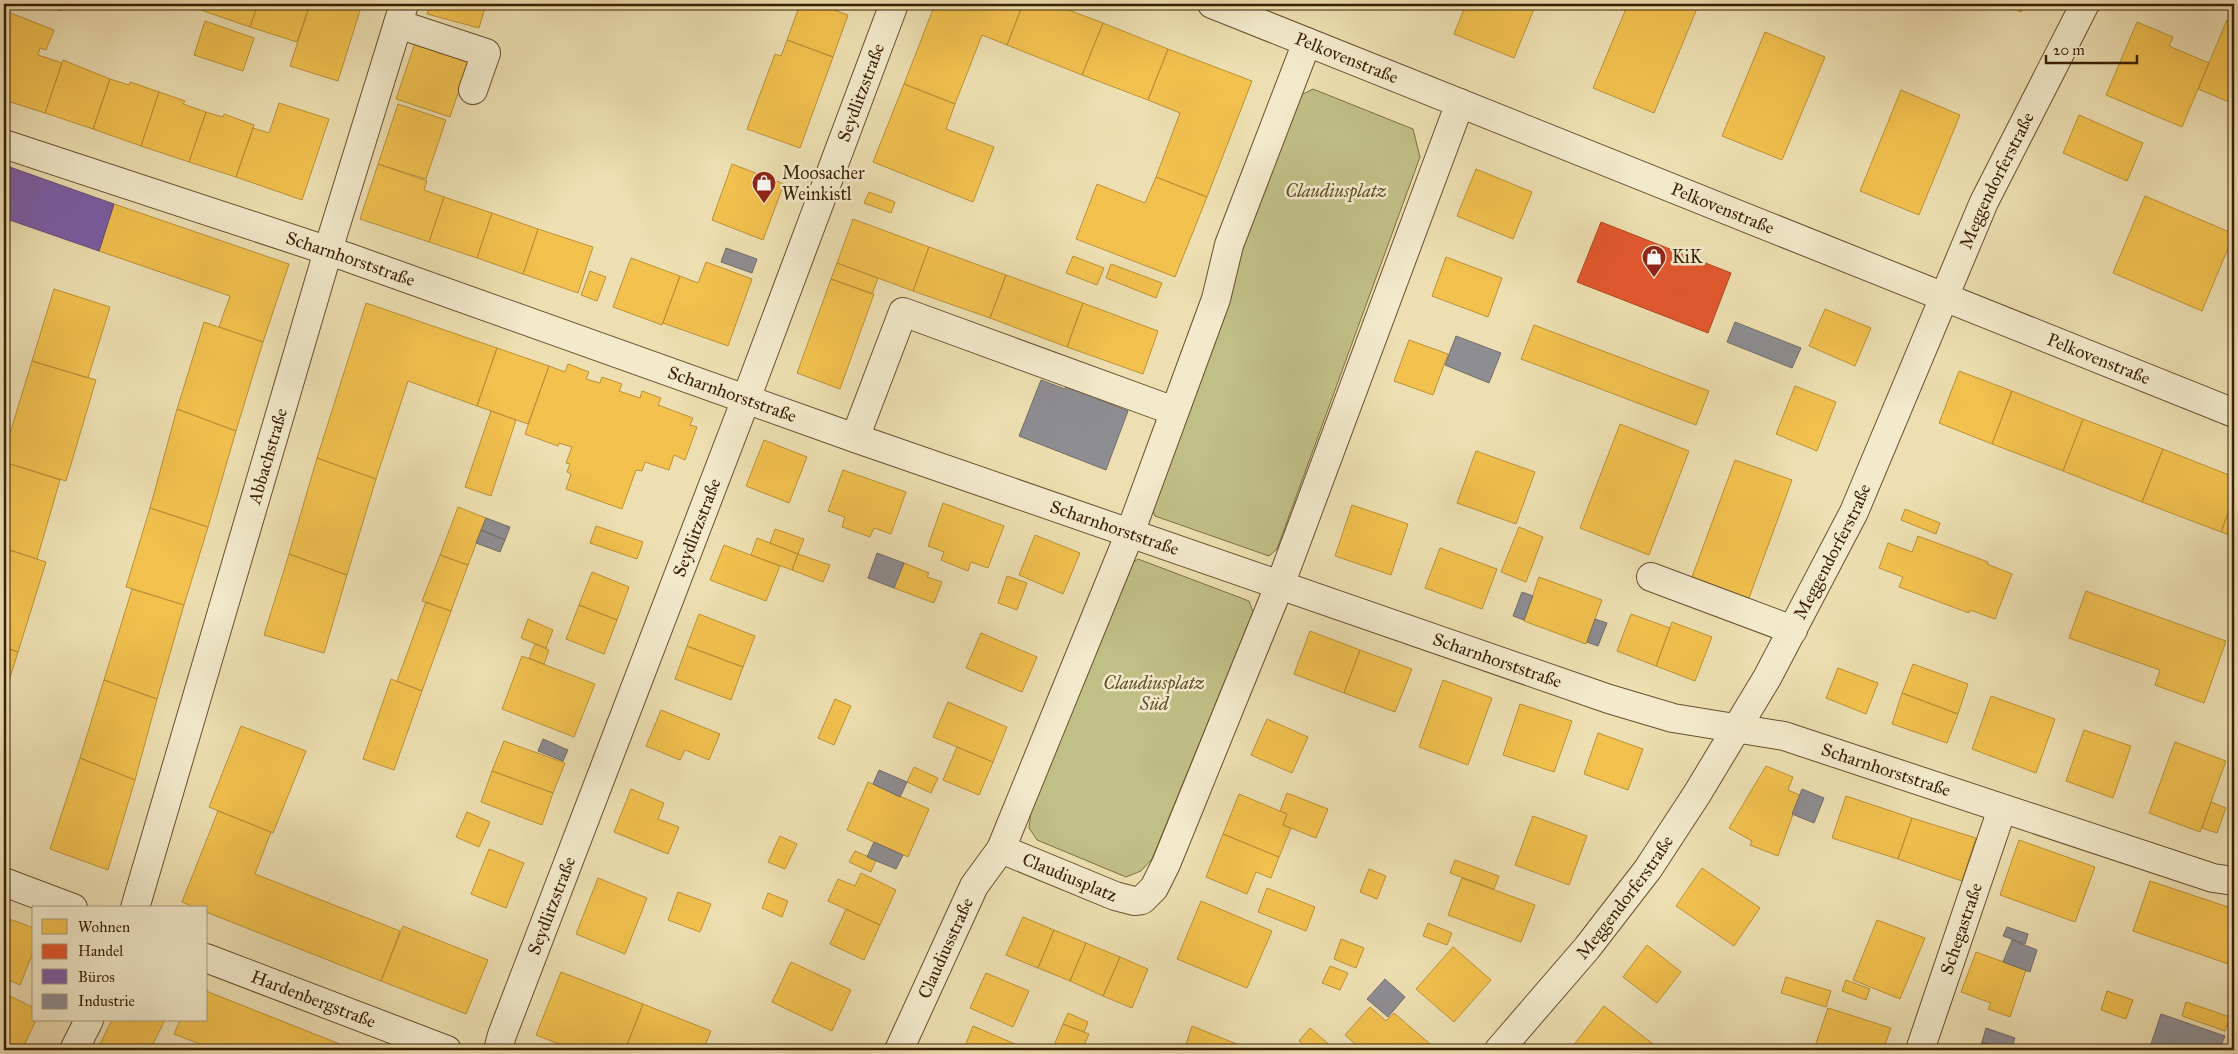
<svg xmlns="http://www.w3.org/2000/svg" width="2238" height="1054" viewBox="0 0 2238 1054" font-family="'IM FELL Great Primer',serif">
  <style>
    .green { fill: #c0bf86; stroke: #7e6f44 }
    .homes { fill: #f2c14e; stroke: #bb9038 }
    .shops { fill: #e4572e; stroke: #b14621 }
    .offices { fill: #7b5ea7; stroke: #684b76 }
    .industry { fill: #8d8d92; stroke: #746c67 }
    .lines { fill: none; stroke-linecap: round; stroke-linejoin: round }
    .minor-casing { stroke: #684f2e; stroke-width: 30 }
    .minor { stroke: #f3eacc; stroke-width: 28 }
    .labels { text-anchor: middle; stroke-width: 5; stroke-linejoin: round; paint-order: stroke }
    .street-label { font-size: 18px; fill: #3b1f03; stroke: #f3eacc }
    .poi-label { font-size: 18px; fill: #3b1f03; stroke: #f3eacc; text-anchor: start }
    .park-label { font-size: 18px; font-style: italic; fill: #634f2a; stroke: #f3eacc }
  </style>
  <rect width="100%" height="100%" fill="#eddfb1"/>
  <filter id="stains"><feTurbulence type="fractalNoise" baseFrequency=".004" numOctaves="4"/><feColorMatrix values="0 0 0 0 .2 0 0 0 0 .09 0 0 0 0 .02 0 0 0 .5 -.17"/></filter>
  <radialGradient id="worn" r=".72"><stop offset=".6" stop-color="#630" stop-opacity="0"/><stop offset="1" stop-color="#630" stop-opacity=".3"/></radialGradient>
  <path class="green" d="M1313 89 1413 129 1420 157 1277 549 1269 556 1155 516 1151 506 1297 97Z
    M1138 559 1249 601 1253 612 1152 859 1141 871 1126 877 1037 840 1029 828 1031 811 1132 563Z"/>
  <path class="homes" d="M41 4H65L62 11Z
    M183 4H200L198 9Z
    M200 4H258L250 27 198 9Z
    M258 4H310L297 42 250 27Z
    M310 4H362L338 81 290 66Z
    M430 4H486L479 28 427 14Z
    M800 4H817L848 15 833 57 787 40Z
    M935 4H1023L1007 45 982 35 955 104 904 84Z
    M1023 4H1053L1103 23 1082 75 1007 45Z
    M1466 4H1536L1514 58 1454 34Z
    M1628 4H1693L1698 6 1654 113 1593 88Z
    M2003 4H2025L2021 12Z
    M8 12 54 30 46 50 40 48 38 55 62 63 45 113 4 100V25Z
    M2227 20 2234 24V104L2198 89Z
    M205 21 254 38 243 71 194 55Z
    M2137 22 2173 37 2169 46 2209 63 2182 127 2106 95Z
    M1103 23 1168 49 1148 100 1082 75Z
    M1765 32 1825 57 1782 160 1722 136Z
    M417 37 471 55 450 117 396 99Z
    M787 40 833 57 800 148 747 129 775 54 781 56Z
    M1168 49 1252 81 1207 197 1156 177 1180 113 1148 100Z
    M63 60 110 79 93 129 45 113Z
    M110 79 129 85 130 82 159 92 141 146 93 129Z
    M904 84 955 104 946 129 994 147 973 202 873 162Z
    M1901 90 1960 115 1919 215 1860 191Z
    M159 92 185 101 183 104 206 112 189 162 141 146Z
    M279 103 329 119 302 200 236 177 253 128 269 133Z
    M398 104 446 120 426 179 378 164Z
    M206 112 223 117 224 114 254 125 236 177 189 162Z
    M2079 115 2143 143 2127 181 2063 153Z
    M378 164 427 181 424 190 444 197 429 242 360 219Z
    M732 164 784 184 763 240 712 220Z
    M1476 169 1532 192 1513 239 1457 216Z
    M1156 177 1207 197 1175 277 1076 239 1097 184 1145 203Z
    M869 192 895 202 891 213 864 203Z
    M2145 196 2234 234 2202 311 2113 273Z
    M444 197 492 213 477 258 429 242Z
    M114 204 289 264 263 342 219 327 230 296 99 251Z
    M492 213 538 229 523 274 477 258Z
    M853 219 929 247 913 291 837 263Z
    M538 229 593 247 578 293 523 274Z
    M929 247 1006 275 990 318 913 291Z
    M1073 256 1104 268 1097 285 1066 273Z
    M1446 257 1502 278 1488 317 1432 296Z
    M631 258 680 276 662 325 613 307Z
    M706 262 752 279 728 346 663 323 680 276 698 283Z
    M837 263 878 278 872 294 831 279Z
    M1111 264 1162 283 1156 298 1106 278Z
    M590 271 606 277 597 301 581 295Z
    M1006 275 1083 303 1067 347 990 318Z
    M831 279 874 294 840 389 797 373Z
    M54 289 110 307 88 378 32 361Z
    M366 303 497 348 477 406 408 381 376 479 317 458Z
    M1083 303 1158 331 1143 374 1067 347Z
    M1825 309 1871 328 1855 366 1809 346Z
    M204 322 263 342 236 431 177 409Z
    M1534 325 1709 391 1696 425 1521 359Z
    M1409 340 1448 354 1433 395 1394 381Z
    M497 348 549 366 528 424 477 406Z
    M32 361 96 380 66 481 4 462V453Z
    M568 364 589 372 586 379 600 383 602 377 622 384 619 391 640 398 642 391 661 398 658 405 693 418 690 425 697 427 685 460 674 455 669 470 645 462 642 471 636 470 622 509 566 489 571 474 567 472 570 464 566 463 572 447 559 443 558 446 525 434 549 366 565 372Z
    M1959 371 2012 391 1992 444 1939 423Z
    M1795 386 1836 402 1817 451 1776 434Z
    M2012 391 2083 419 2063 471 1992 444Z
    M177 409 236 431 208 527 150 508Z
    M491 411 516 420 491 496 465 487Z
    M2083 419 2163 449 2142 502 2063 471Z
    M1620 424 1689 451 1649 555 1580 528Z
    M764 440 807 457 789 503 746 486Z
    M2163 449 2234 477V497L2221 532 2142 502Z
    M1476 451 1535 472 1516 524 1457 503Z
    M317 458 376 479 347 575 289 554Z
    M1735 460 1792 480 1749 598 1692 577Z
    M4 462 60 480 37 559 4 548Z
    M843 470 906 492 891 534 874 528 870 537 842 527 845 517 828 511Z
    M2234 497V537L2221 532Z
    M943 503 1004 526 988 568 971 562 968 571 941 560 944 552 928 546Z
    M1352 505 1408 524 1391 575 1335 556Z
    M458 507 486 518 468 565 440 555Z
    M150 508 208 527 184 605 126 587Z
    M1905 509 1940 523 1936 534 1901 520Z
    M596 526 643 542 637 559 590 543Z
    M1519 527 1543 537 1526 582 1501 572Z
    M775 529 804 539 798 554 770 543Z
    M1035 535 1080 553 1063 594 1019 575Z
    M1918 536 1988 562 1987 564 2012 574 1995 619 1970 610 1969 613 1899 587 1903 577 1879 568 1888 543 1912 552Z
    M757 538 798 554 792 570 751 555Z
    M724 545 780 566 766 601 710 580Z
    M1440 548 1497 569 1482 609 1425 588Z
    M6 549 46 562 18 652 4 647V557Z
    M289 554 347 575 324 653 264 635Z
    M798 554 830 565 823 582 792 570Z
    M440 555 468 565 451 611 422 601Z
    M904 563 929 573 927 577 942 582 934 603 894 588Z
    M592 572 629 587 617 620 579 605Z
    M1007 576 1027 583 1017 610 998 603Z
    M1539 577 1602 600 1586 644 1524 621Z
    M132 589 184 605 157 699 104 680Z
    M2086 591 2226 641 2204 703 2155 685 2160 670 2069 638Z
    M426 602 451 611 422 691 397 681Z
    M579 605 617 620 604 654 566 639Z
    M699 614 755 636 743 667 687 646Z
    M1631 614 1670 628 1656 666 1617 651Z
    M528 619 553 630 546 648 521 638Z
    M1672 622 1712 637 1695 681 1656 666Z
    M1310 631 1360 650 1344 693 1294 674Z
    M981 633 1037 657 1022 692 966 668Z
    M535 644 549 650 544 664 529 658Z
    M687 646 743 667 731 700 675 679Z
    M4 647 18 652 4 697Z
    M1360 650 1412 669 1395 712 1344 693Z
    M522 656 595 684 574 737 502 709Z
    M1913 664 1968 684 1958 714 1902 693Z
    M1838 668 1878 683 1866 714 1826 698Z
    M391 679 422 691 394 770 363 759Z
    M104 680 157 699 135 780 80 758Z
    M1443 680 1492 698 1468 765 1419 747Z
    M1902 693 1958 714 1947 743 1892 724Z
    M1991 696 2055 719 2036 773 1972 749Z
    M835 699 851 706 834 745 818 738Z
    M948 702 1007 727 993 762 933 737Z
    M1520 704 1572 721 1554 772 1503 755Z
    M661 710 720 734 709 760 685 750 680 760 646 746Z
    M1267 719 1308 737 1292 773 1251 755Z
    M241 726 306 751 273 833 209 807Z
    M2084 730 2131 746 2113 798 2066 781Z
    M1598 733 1643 749 1628 790 1584 774Z
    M504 741 565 763 553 793 492 771Z
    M2175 742 2226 761 2200 832 2149 813Z
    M957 747 993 762 979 795 943 780Z
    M80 758 135 780 108 870 50 849Z
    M1766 766 1793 777 1788 790 1800 795 1778 856 1750 845 1752 841 1729 828Z
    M914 767 938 778 931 793 907 782Z
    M492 771 553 793 542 825 481 802Z
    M868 782 929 809 908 857 847 830Z
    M631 789 664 803 658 819 679 827 668 854 614 832Z
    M1287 793 1328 809 1316 838 1283 825 1287 814 1280 811Z
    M1239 794 1287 814 1283 825 1291 828 1279 857 1223 834Z
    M1846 796 1912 818 1898 859 1832 838Z
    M2211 802 2226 808 2217 833 2202 828Z
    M218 811 271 832 255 874 400 931 381 981 206 912V908H196L182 902Z
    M467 812 490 822 479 847 456 837Z
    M1533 816 1587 836 1569 885 1515 865Z
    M1912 818 1976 838 1962 881 1898 859Z
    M1223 834 1279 857 1271 878 1256 872 1247 894 1206 877Z
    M780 836 797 844 785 869 768 862Z
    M2019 840 2095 867 2075 922 2000 895Z
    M489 849 524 863 506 908 471 894Z
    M855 851 876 860 871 872 849 862Z
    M1455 860 1499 876 1494 889 1450 873Z
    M1702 868 1760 908 1734 946 1676 906Z
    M1369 869 1386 876 1377 899 1360 892Z
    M861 873 896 890 880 925 828 901 838 879 855 886Z
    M598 878 647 898 625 954 576 934Z
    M1462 878 1535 905 1521 942 1448 915Z
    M2150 881 2234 909V966L2133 931Z
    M1267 888 1315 907 1306 931 1258 912Z
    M678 892 711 904 700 932 668 920Z
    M768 893 788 901 782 917 762 908Z
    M1201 901 1272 931 1247 988 1177 959Z
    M846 909 880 925 864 960 830 944Z
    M4 917 34 928V950L20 985 4 978Z
    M1023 917 1054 930 1038 968 1006 955Z
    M1877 920 1925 938 1900 999 1853 980Z
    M1428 923 1452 933 1447 945 1423 936Z
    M403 926 488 960 466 1014 381 981Z
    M1054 930 1086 943 1070 981 1038 968Z
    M1341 939 1364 948 1356 968 1334 959Z
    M1086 943 1120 957 1103 996 1070 981Z
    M1647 945 1681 972 1657 1003 1623 977Z
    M1453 947 1491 980 1454 1022 1416 989Z
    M1976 952 2026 970 2010 1017 1988 1009 1991 1003 1961 992Z
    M1120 957 1148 969 1132 1008 1103 996Z
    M791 962 851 990 832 1031 772 1002Z
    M1330 966 1348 973 1340 990 1322 983Z
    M561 972 643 1004 625 1050H574L536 1035Z
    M986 973 1029 991 1013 1027 970 1008Z
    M1786 977 1831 991 1826 1007 1781 993Z
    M1846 980 1870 989 1866 1000 1842 991Z
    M206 991 355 1050H216L174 1034 180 1020H206Z
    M2107 991 2133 1000 2126 1019 2101 1010Z
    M4 993 34 1008V1020H36L22 1050H4Z
    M2186 1002 2230 1017 2225 1031 2182 1016Z
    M643 1004 711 1031 703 1050H625Z
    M1604 1006 1658 1048 1656 1050H1577L1572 1047Z
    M1370 1007 1386 1021 1394 1013 1431 1045 1426 1050H1362L1345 1035Z
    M1828 1008 1891 1028 1883 1050 1814 1049Z
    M1068 1013 1088 1022 1084 1032 1063 1024Z
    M112 1020H165L150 1050H97Z
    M1063 1024 1089 1034 1082 1050H1052Z
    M973 1026 1029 1050H976L965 1046Z
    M1192 1026 1239 1045 1244 1050H1184Z
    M1310 1028 1332 1047 1330 1050H1311L1299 1041Z
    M705 1044 722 1050H703Z"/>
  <path class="shops" d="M1601 222 1731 273 1708 333 1577 282Z"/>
  <path class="offices" d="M4 165 114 204 99 251 4 218Z"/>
  <path class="industry" d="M726 248 757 259 752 273 721 262Z
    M1735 322 1801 348 1792 368 1727 342Z
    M1456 336 1501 353 1489 383 1445 365Z
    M1069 379 1100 391 1097 399 1128 411 1106 470 1019 436 1041 380 1065 389Z
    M486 518 510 527 505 540 481 530Z
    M481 530 505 540 500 552 476 543Z
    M877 553 904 563 894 588 868 578Z
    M1522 592 1533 596 1524 620 1513 616Z
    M1595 619 1607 623 1598 646 1587 642Z
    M543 739 568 750 563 761 538 751Z
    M879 770 907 782 900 797 873 784Z
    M1802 789 1824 798 1814 823 1792 814Z
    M874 842 903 855 896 869 867 857Z
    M2007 927 2028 934 2025 944 2003 936Z
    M2012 940 2037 950 2030 972 2003 962Z
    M1385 979 1405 997 1388 1017 1367 999Z
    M2161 1014 2225 1036 2219 1050H2149Z
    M1986 1028 2015 1038 2011 1050 1982 1042Z
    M1982 1042 2007 1050H1979Z"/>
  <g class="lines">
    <defs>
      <g id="minor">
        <path id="s1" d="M1212 4 2234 413"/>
        <path d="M398 24 486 53 473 90"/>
        <path id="s2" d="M1307 42 1229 245 1216 299 1130 533 1001 849 1115 896 1134 901 1142 900 1154 888 1166 864 1286 569 1460 103"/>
        <path id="s3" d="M4 144 347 257 855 438 1609 699 1673 718 1784 736 2213 878 2234 881"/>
        <path d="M855 438 903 312 1174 411"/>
        <path d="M1651 577 1793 630"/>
        <path d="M4 882 73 908"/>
        <path id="s4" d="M135 908 333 234 404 4"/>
        <path id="s5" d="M206 958 447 1050"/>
        <path d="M74 1050 89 1020"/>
        <path id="s6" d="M498 1050 502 1035 746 399 894 4"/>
        <path id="s7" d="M899 1050 974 886 1001 849"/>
        <path id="s8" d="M1499 1050 1587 948 1648 869 1697 794 1767 678 1854 512 1984 202 2085 4"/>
        <path id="s9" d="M1920 1050 2002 809"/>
      </g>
    </defs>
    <use href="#minor" class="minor-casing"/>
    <use href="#minor" class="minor"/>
  </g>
  <defs>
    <symbol id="shop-pin" viewBox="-11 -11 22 30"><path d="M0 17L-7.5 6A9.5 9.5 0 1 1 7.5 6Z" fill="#8f2418" stroke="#f3eacc"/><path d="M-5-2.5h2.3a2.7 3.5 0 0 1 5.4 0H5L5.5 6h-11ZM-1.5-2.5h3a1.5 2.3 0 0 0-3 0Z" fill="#fff"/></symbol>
  </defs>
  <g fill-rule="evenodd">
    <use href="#shop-pin" x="750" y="169" width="28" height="38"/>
    <use href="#shop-pin" x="1640" y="243" width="28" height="38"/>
  </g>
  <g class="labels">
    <g class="street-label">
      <text dy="6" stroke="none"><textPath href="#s1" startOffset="145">Pelkovenstraße</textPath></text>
      <text dy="6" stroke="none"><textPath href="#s6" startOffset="1024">Seydlitzstraße</textPath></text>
      <text dy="6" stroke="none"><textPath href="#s8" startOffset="1008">Meggendorferstraße</textPath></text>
      <text dy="6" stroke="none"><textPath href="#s1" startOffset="550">Pelkovenstraße</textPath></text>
      <text dy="6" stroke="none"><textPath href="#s3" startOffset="365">Scharnhorststraße</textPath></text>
      <text dy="6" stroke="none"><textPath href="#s1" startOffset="955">Pelkovenstraße</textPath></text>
      <text dy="6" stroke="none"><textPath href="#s3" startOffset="770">Scharnhorststraße</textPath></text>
      <text dy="6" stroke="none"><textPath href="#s4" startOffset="471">Abbachstraße</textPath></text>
      <text dy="6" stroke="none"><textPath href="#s6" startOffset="559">Seydlitzstraße</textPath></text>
      <text dy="6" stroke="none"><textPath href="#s3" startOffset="1175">Scharnhorststraße</textPath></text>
      <text dy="6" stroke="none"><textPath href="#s8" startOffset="602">Meggendorferstraße</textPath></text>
      <text dy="6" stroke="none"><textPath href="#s3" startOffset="1580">Scharnhorststraße</textPath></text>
      <text dy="6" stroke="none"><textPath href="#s3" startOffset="1985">Scharnhorststraße</textPath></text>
      <text dy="6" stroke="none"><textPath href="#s2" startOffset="938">Claudiusplatz</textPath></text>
      <text dy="6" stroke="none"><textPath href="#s8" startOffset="198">Meggendorferstraße</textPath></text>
      <text dy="6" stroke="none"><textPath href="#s6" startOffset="154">Seydlitzstraße</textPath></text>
      <text dy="6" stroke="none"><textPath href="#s9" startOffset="128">Schegastraße</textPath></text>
      <text dy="6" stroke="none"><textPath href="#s7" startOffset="112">Claudiusstraße</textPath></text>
      <text dy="6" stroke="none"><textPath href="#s5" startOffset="115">Hardenbergstraße</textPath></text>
    </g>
    <g class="poi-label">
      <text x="782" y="179">Moosacher<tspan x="782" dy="21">Weinkistl</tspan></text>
      <text x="1672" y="263">KiK</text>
    </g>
    <g class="park-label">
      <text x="1336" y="197">Claudiusplatz</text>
      <text x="1154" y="689">Claudiusplatz<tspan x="1154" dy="21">Süd</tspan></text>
    </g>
  </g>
  <rect width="2238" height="1054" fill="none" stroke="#eddfb1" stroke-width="20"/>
  <rect x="5" y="5" width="2228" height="1044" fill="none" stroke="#3b1f03" stroke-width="2.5"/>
  <rect x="10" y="10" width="2218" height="1034" fill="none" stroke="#3b1f03"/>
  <rect x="32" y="906" width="175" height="115" fill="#f3eacc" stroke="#a9997c"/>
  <rect x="42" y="919" width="25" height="15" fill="#f2c14e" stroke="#a9997c"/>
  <text x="78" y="932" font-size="15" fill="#3b1f03">Wohnen</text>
  <rect x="42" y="944" width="25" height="15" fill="#e4572e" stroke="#a9997c"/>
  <text x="78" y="956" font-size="15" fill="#3b1f03">Handel</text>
  <rect x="42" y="969" width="25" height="15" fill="#7b5ea7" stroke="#a9997c"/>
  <text x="78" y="982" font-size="15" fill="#3b1f03">Büros</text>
  <rect x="42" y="994" width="25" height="15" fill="#8d8d92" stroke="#a9997c"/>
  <text x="78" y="1006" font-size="15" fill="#3b1f03">Industrie</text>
  <path d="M2046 55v8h91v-8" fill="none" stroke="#3b1f03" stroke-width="2.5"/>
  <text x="2053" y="55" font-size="15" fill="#3b1f03" stroke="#f3eacc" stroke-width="4" paint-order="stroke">20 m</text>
  <rect width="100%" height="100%" filter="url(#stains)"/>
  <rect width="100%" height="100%" fill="url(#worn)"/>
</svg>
